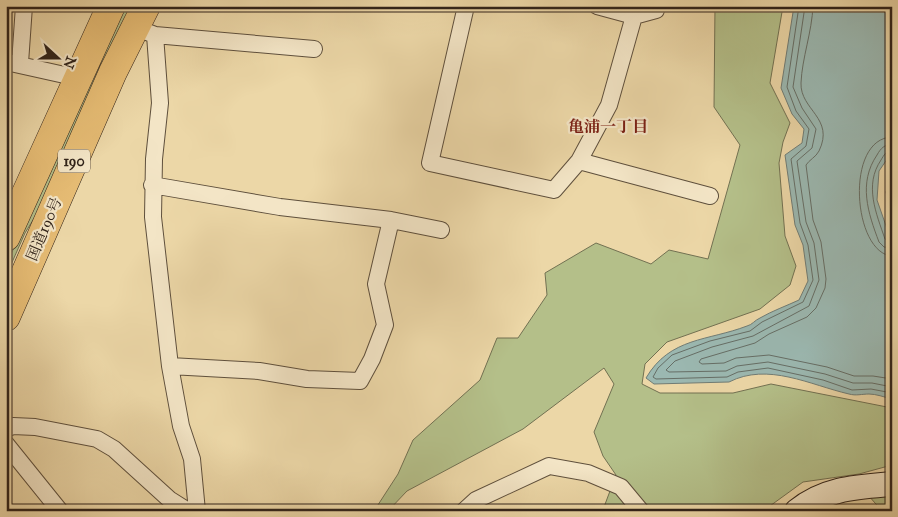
<svg xmlns="http://www.w3.org/2000/svg" width="898" height="517" viewBox="0 0 898 517" font-family="'IM FELL Great Primer','Noto Serif JP',serif">
  <style>
    .green { fill: #b4bf89; stroke: #727152 }
    .water { fill: #9bb8b1; stroke: #707c75 }
    .lines { fill: none; stroke-linecap: round; stroke-linejoin: round }
    .shore { stroke: #666e66; stroke-width: 1 }
    .street-casing { stroke: #5f503d; stroke-width: 18 }
    .secondary-casing { stroke: #30231a; stroke-width: 26 }
    .highway-casing { stroke: #30231a; stroke-width: 29 }
    .street { stroke: #f3e5c6; stroke-width: 16 }
    .secondary { stroke: #f3e5c6; stroke-width: 24 }
    .highway { stroke: #e6bc74; stroke-width: 28 }
    .labels { text-anchor: middle; stroke-width: 4.5; stroke-linejoin: round; paint-order: stroke }
    .shield { fill: #f3e5c6; stroke: #6a5d4e; stroke-width: 1 }
    .shield-label { font-size: 14px; font-weight: bold; fill: #30231a }
    .street-label { font-size: 15px; fill: #30231a; stroke: #f3e5c6 }
    .neighbourhood-label { font-size: 16px; font-weight: bold; fill: #7a1f14; stroke: #f3e5c6 }
  </style>
  <rect width="100%" height="100%" fill="#ecd7a7"/>
  <filter id="stains"><feTurbulence type="fractalNoise" baseFrequency=".004" numOctaves="4"/><feColorMatrix values="0 0 0 0 .2 0 0 0 0 .09 0 0 0 0 .02 0 0 0 .5 -.17"/></filter>
  <radialGradient id="worn" r=".72"><stop offset=".6" stop-color="#630" stop-opacity="0"/><stop offset="1" stop-color="#630" stop-opacity=".3"/></radialGradient>
  <path class="green" d="M124 6H134L46 199 25 233 6 276V265Z
    M715 6H783L770 83 790 123 783 142 779 163 785 236 796 266 790 285 760 309 667 342 645 364 642 384 660 393H733L771 384 892 408V465L859 474 803 482 763 511H605L604 507 616 475 603 456 594 432 614 384 604 368 523 429 407 491 388 511H374L398 474 413 440 480 380 497 338H518L547 295 545 273 596 243 651 264 669 250 708 259 740 145 714 107Z
    M892 177V216L886 192Z
    M868 495H892V511H882Z"/>
  <path class="water" d="M794 6H892V152L879 171 877 200 892 243V399C884 397 876 394 869 394 862 394 856 396 849 394 810 385 768 362 729 382L654 384 646 378C670 337 708 341 747 326 752 325 755 320 760 318 772 311 786 306 799 300L808 281 803 245 795 225 785 155 802 143 804 129 792 114 781 88Z"/>
  <g class="lines">
    <path class="shore" d="M799 6 787 87 796 111 809 129 806 146 791 159 800 223 808 245 813 280 803 302 762 322 750 331 710 341 672 355 658 368 653 377 656 379 727 377 738 372 768 368 823 380 852 390 871 389 892 393
      M805 6 793 87 802 108 816 129 812 148 797 161 806 222 814 243 819 280 809 306 753 336 712 347 675 361 666 370 669 372 726 371 737 366 768 362 825 374 853 383H872L892 387
      M813 6C812 32 802 58 801 83 800 110 835 118 819 151 816 157 809 160 806 165L813 220 821 242 826 279 825 288 816 308 807 317 769 334 755 343 701 359 699 362 702 364 724 363 736 358 769 355 827 367 854 376H873L892 379
      M892 137C844 138 853 254 892 256
      M892 144C884 145 881 148 877 155 858 183 868 213 879 242L884 247 892 248
      M892 150C886 151 884 155 881 160 864 185 876 213 885 239L892 242"/>
    <defs>
      <path id="street" d="M466 6 430 163 554 190 579 161 609 105 634 16 597 6
        M634 16 656 10 657 6
        M134 27 155 35 160 103 154 159 153 217 170 366 181 426 192 459 197 511
        M155 35 314 49
        M6 62 78 78
        M20 63 24 6
        M579 161 710 196
        M152 185 280 207 391 220 441 230
        M170 366 259 371 307 379 360 381 372 359 385 325 376 284 391 220
        M6 429 13 426 35 427 97 439 114 449 169 499 188 511
        M6 444 60 511
        M464 511 476 500 549 466 588 473 621 487 641 511"/>
      <path id="secondary" d="M797 511C825 488 857 487 892 484"/>
      <path id="highway" d="M6 237 111 6
        M6 317 113 72 146 6"/>
    </defs>
    <use href="#street" class="street-casing"/>
    <use href="#secondary" class="secondary-casing"/>
    <use href="#highway" class="highway-casing"/>
    <use href="#street" class="street"/>
    <use href="#secondary" class="secondary"/>
    <use href="#highway" class="highway"/>
  </g>
  <g class="labels">
    <rect class="shield" x="58" y="149.5" width="32" height="23" rx="4"/>
    <g class="shield-label">
      <text x="74" y="166">190</text>
    </g>
    <g class="street-label">
      <text transform="translate(44 229) rotate(-67)" y="5">国道190号</text>
    </g>
    <g class="neighbourhood-label">
      <text x="608" y="132">亀浦一丁目</text>
    </g>
  </g>
  <rect width="898" height="517" fill="none" stroke="#ecd7a7" stroke-width="25"/>
  <rect x="8" y="8" width="883" height="502" fill="none" stroke="#30231a" stroke-width="2.5"/>
  <rect x="12" y="12" width="873" height="492" fill="none" stroke="#30231a"/>
  <g transform="translate(58 58) rotate(111)" stroke="#f3e5c6" stroke-width="4" paint-order="stroke">
  <path d="M0-4L9 19L0 12L-9 19Z" fill="#30231a"/>
  <text y="-8" font-size="14" font-weight="bold" text-anchor="middle" fill="#30231a">N</text>
  </g>
  <rect width="100%" height="100%" filter="url(#stains)"/>
  <rect width="100%" height="100%" fill="url(#worn)"/>
</svg>
